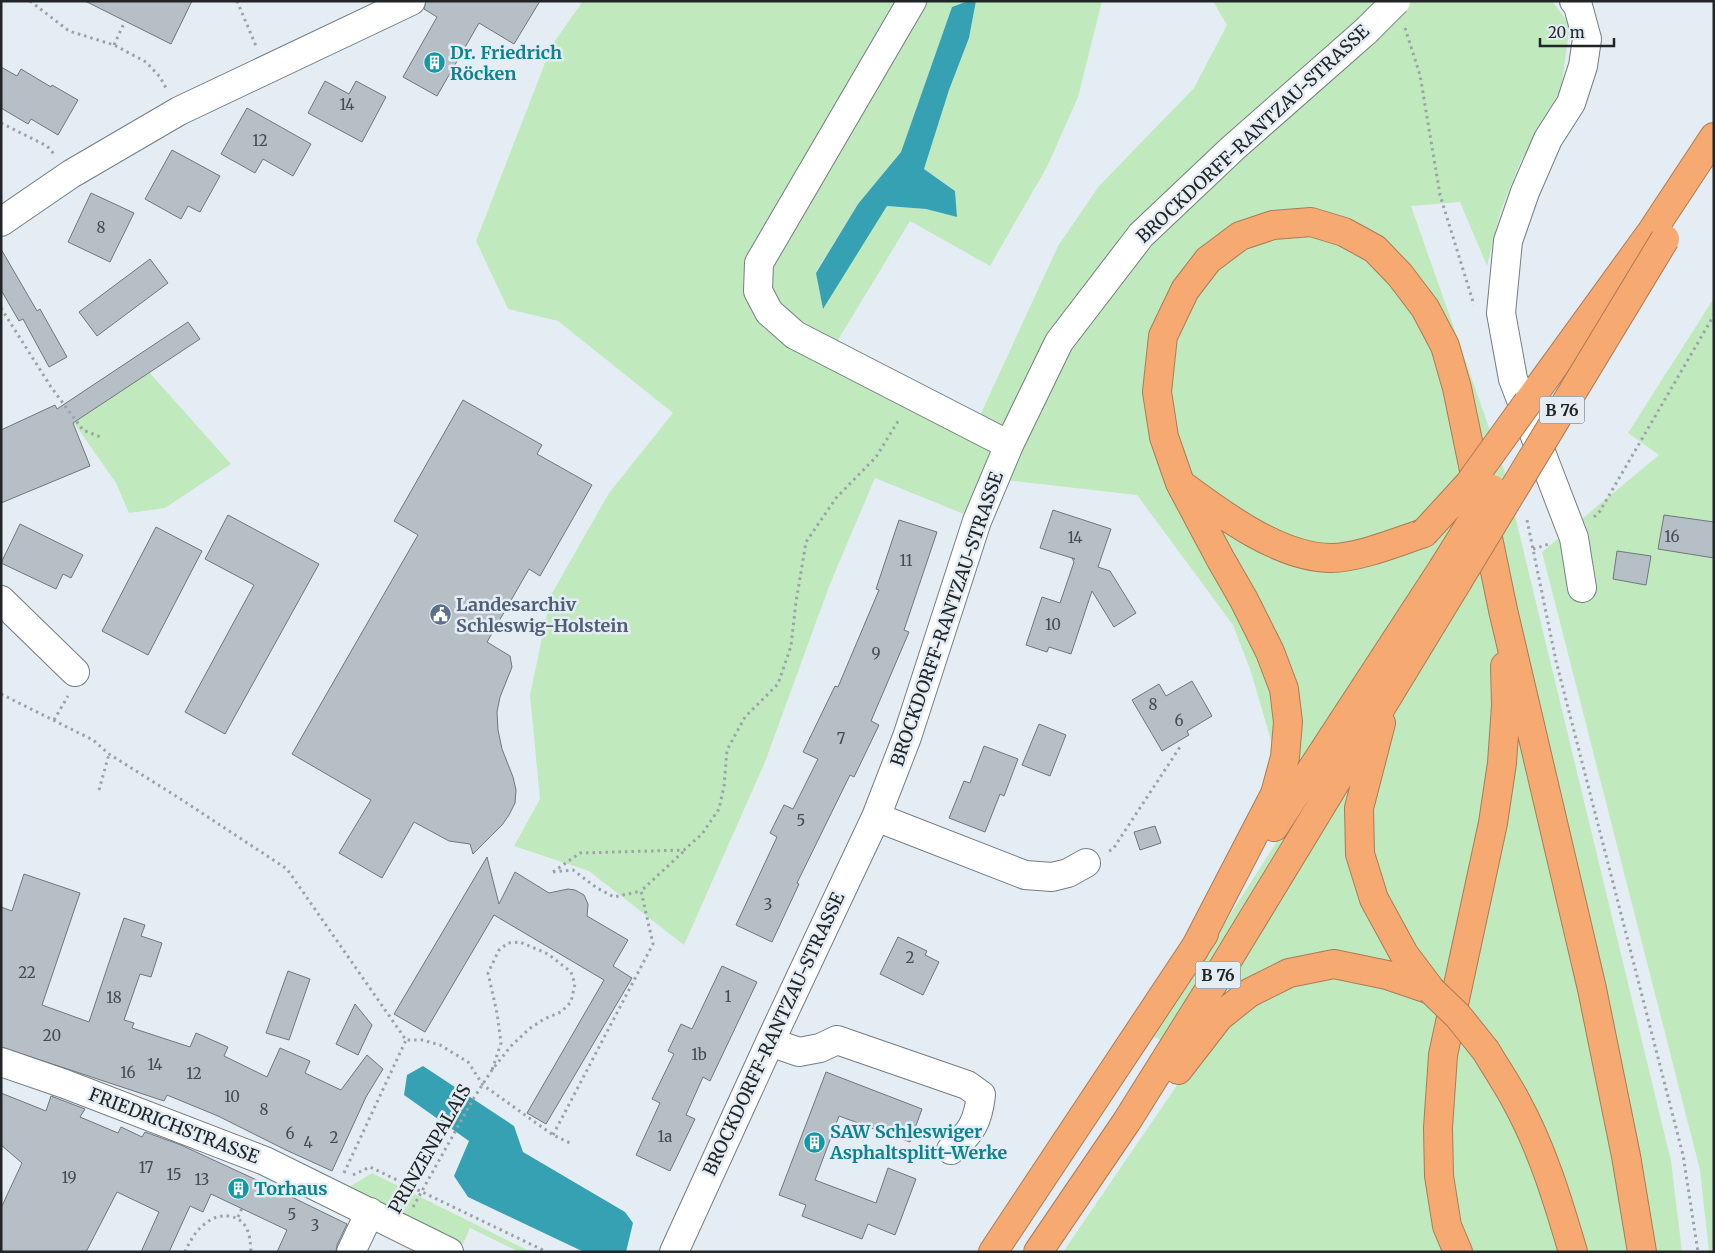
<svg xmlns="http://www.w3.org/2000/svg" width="1715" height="1253" viewBox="0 0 1715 1253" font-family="Merriweather,serif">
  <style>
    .green { fill: #c0eabd }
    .water { fill: #36a1b3 }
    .building { fill: #b6bfc5; stroke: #6f777d }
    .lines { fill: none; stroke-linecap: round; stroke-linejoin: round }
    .minor-casing { stroke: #757d83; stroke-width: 30 }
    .highway-casing { stroke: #ab7b57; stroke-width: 30 }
    .path { stroke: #9ca3a8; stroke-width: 3; stroke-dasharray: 2.5 4; stroke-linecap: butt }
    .minor { stroke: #fff; stroke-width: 28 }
    .highway { stroke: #f6a971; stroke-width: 28 }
    .minor-bridge-casing { stroke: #757d83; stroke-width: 30; stroke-linecap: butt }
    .highway-bridge-casing { stroke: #ab7b57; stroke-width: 30; stroke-linecap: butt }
    .minor-bridge { stroke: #fff; stroke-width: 28 }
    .highway-bridge { stroke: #f6a971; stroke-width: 28 }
    .labels { text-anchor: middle; stroke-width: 5; stroke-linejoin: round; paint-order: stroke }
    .number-label { font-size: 15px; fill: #464c4e }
    .shield { fill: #e5edf4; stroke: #5c6164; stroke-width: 1 }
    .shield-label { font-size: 16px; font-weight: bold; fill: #212527 }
    .culture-label { font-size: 18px; font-weight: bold; fill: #0d838f; stroke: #e5edf4; text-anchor: start }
    .street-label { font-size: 18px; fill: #212527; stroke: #e5edf4 }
    .service-label { font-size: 18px; font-weight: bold; fill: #4e5e75; stroke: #e5edf4; text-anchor: start }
  </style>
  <rect width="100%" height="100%" fill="#e5edf4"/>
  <path class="green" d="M583 1H968L952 7 901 152 858 204 816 272 823 308 887 206 926 209 957 217 955 191 924 169 949 90 969 38 976 1H1102L1078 97 1047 167 990 266 910 221 838 340 978 420 1058 246 1099 186 1194 88 1227 25 1213 1H1552L1570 25 1561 89 1520 163 1500 213 1487 266 1460 202 1411 206 1504 470 1671 1161 1682 1252H1063L1195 1059 1153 1036 1293 816 1251 672 1233 625 1137 495 996 479 981 521 875 478 830 584 765 762 684 945 589 871 514 846 540 799 530 695 551 595 609 493 673 413 558 321 508 309 476 241 552 45Z
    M1714 298V1252H1709L1700 1170 1542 552 1659 455 1628 433Z
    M149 372 231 464 165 508 129 513 116 483 74 423Z
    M372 1173 531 1252H514L515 1250 470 1228 462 1246 346 1189Z"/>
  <path class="water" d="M968 1H976L969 38 949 90 924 169 955 191 957 217 926 209 887 206 823 309 816 273 858 204 901 152 952 7Z
    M423 1066 514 1126 523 1152 625 1212 633 1223 626 1252H584L468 1197 454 1176 469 1141 404 1095 407 1075Z"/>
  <path class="building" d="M85 1H192L171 44Z
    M426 1H540L514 44 479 23 437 96 403 77 437 17 424 9Z
    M1 67 17 76 21 69 51 87 52 85 78 100 58 135 31 119 28 124 1 108Z
    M325 81 349 94 356 81 386 97 362 142 308 113Z
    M247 108 311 144 293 176 263 159 255 173 221 154Z
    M172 150 220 176 200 212 188 206 181 219 145 199Z
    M91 193 134 213 110 262 68 242Z
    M1 249 37 311 40 309 67 357 49 367 23 319 19 321 1 290Z
    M150 259 168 283 97 336 79 312Z
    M188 322 200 339 73 423 90 466 1 503V430L55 405 57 409Z
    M463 400 542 445 537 454 592 485 540 576 529 569 487 642 510 656 512 667 500 697 497 712 498 730 502 749 513 777 516 790 515 803 509 815 502 825 473 854 470 844 449 841 414 822 382 878 339 853 371 800 292 754 418 535 394 521Z
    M1053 510 1111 529 1098 567 1110 571 1136 613 1114 627 1092 591 1071 654 1049 647 1047 652 1026 645 1042 597 1060 603 1074 562 1072 558 1075 559 1040 548Z
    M228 515 319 564 225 734 185 712 254 585 205 559Z
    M1664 515 1714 522V558L1658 549Z
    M899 520 937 532 904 630 909 632 871 721 879 725 854 777 850 775 797 883 799 884 772 942 736 925 777 837 770 833 784 805 793 809 818 759 803 752 835 686 838 687 879 590 876 589Z
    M20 524 83 555 71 578 63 574 56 589 1 563Z
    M156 527 202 551 148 655 102 631Z
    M1617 551 1651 556 1646 585 1613 579Z
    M1192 681 1212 716 1187 731 1189 735 1162 751 1132 700 1159 684 1166 696Z
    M1039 724 1066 735 1050 776 1022 765Z
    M984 746 1018 759 1004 796 1000 794 985 832 949 818 964 781 970 783Z
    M1155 826 1161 843 1140 850 1134 832Z
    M487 857 499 904 515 872 549 893 568 889 575 890 584 895 588 904 587 916 628 940 613 966 632 978 546 1124 527 1113 604 980 494 915 425 1032 394 1014Z
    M24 874 80 893 42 1005 89 1022 124 918 145 925 141 936 162 943 151 977 140 974 124 1020 134 1023 132 1028 190 1047 196 1033 228 1047 224 1056 267 1077 280 1048 310 1061 305 1073 341 1090 367 1055 383 1069 366 1097 332 1171 286 1150 218 1116 167 1095 164 1101 1 1047V907L12 911Z
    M898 937 927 951 925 955 939 962 923 995 880 974Z
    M722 966 757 982 710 1081 703 1077 686 1115 695 1119 670 1171 636 1155 660 1103 652 1099 674 1054 668 1051 681 1024 692 1029Z
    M288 971 310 979 289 1040 266 1033Z
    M355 1004 372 1025 358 1055 336 1044Z
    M826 1072 922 1109 910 1142 839 1116 815 1180 876 1203 888 1168 916 1179 895 1235 868 1224 862 1239 802 1216 806 1205 779 1195Z
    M1 1093 46 1111 51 1096 85 1109 80 1117 118 1133 121 1127 142 1137 145 1132 181 1145 261 1182 347 1224 337 1245 336 1252H277L287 1230 211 1194 203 1212 190 1206 169 1252H141L159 1212 117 1192 86 1252H1V1208L22 1163 1 1145Z"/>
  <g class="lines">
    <defs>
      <path id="minor" d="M912 1 759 263 758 291 769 312 795 335 1009 445
        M1574 1 1578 6 1587 39 1583 66 1571 103 1548 139 1525 192 1508 241 1501 313 1513 379 1574 538 1582 588
        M1 222 71 174 179 111 411 1
        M1 600 75 672
        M876 817 1025 875 1052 877 1068 873 1086 863
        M770 1042 799 1052 820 1048 837 1040 967 1085 981 1095C978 1122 971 1133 951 1150
        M1 1062 65 1084 265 1161 449 1252
        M351 1252 370 1212
        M674 1252 770 1042 876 817 907 737 977 521 1009 445 1059 342 1141 235 1233 148 1366 31"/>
      <path id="highway" d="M1528 402 1652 231 1714 137
        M1185 487C1224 516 1281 558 1331 558 1358 558 1397 542 1424 533
        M1381 723 1359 808 1360 854 1374 899 1404 954 1431 990
        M1274 827 1443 568
        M1194 950 1275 794 1285 757 1288 722 1284 689 1270 652 1244 600 1221 560 1180 483 1164 437 1157 392 1163 336 1185 290 1208 260 1240 236 1273 225 1311 222 1344 232 1375 249 1400 275 1425 308 1445 346 1457 388 1503 610 1592 989 1626 1156 1642 1252
        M1486 1051C1496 1068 1507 1084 1516 1101 1542 1148 1558 1201 1573 1252
        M1178 1070 1219 1017 1249 993 1289 973 1334 964 1387 975 1431 990
        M993 1252 1204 934
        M1038 1252 1127 1121 1224 966 1458 581
        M1458 1252 1447 1226 1439 1176 1438 1128 1443 1055 1493 823 1502 763 1506 705 1505 666"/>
    </defs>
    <use href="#minor" class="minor-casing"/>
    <use href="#highway" class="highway-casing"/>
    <path class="path" d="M30 1 69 31 114 45 146 62 160 77 166 88
      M237 1 256 46
      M1405 28 1420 75 1440 195 1474 305
      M114 45 125 21
      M1 123 47 146 54 154
      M1 308 51 387 83 430 103 438
      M1594 517 1600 511 1714 315
      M1527 520 1556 661 1683 1155 1698 1252
      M1533 549 1549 544
      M1 694 93 740 109 754 179 798 287 869 406 1040H422L440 1045 468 1062 483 1085 553 1135 572 1144
      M54 720 68 696
      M99 790 109 754
      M1109 851 1113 849 1180 747
      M553 872 580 853 684 850 702 834 719 809 724 786 727 750 745 717 778 684 791 646 796 602 806 542 836 498 876 457 900 418
      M553 872 573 870 597 888 614 897 641 891
      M553 1135 653 944 641 891 684 851
      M344 1173 406 1040
      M353 1175 370 1167 547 1252
      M413 1207 475 1096 492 1070 511 1046 529 1029 544 1019 561 1012 571 1002 575 984 571 972 548 954 520 942 508 943 499 950 488 973 497 1013 501 1043 492 1070
      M238 1217 242 1208
      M185 1252C190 1241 196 1230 206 1223 212 1218 220 1215 228 1216 248 1219 250 1234 251 1252"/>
    <use href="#minor" class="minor"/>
    <use href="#highway" class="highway"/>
    <defs>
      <path id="minor-bridge" d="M1366 31 1396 1"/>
      <path id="highway-bridge" d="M1424 533 1469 484 1528 402
        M1443 568 1492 489
        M1458 581 1665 239
        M1431 990 1458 1016 1486 1051"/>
    </defs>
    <use href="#minor-bridge" class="minor-bridge-casing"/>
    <use href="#highway-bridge" class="highway-bridge-casing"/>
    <use href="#minor-bridge" class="minor-bridge"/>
    <use href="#highway-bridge" class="highway-bridge"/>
  </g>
  <defs>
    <symbol id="building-disc" viewBox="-11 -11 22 22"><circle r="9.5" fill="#0f9aa8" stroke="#e5edf4"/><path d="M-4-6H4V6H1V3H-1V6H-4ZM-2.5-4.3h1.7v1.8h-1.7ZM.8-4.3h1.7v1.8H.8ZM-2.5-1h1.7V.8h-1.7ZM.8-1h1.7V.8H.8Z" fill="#fff"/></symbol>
    <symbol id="civic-disc" viewBox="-11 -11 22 22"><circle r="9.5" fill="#5c6f8a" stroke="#e5edf4"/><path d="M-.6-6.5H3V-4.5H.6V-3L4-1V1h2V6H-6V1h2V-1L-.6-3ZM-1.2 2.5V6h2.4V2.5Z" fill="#fff"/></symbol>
  </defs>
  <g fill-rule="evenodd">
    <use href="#building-disc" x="422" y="50" width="25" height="25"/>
    <use href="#civic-disc" x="428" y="602" width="25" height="25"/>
    <use href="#building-disc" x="802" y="1130" width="25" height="25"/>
    <use href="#building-disc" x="226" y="1176" width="25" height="25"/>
  </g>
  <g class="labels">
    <g class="number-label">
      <text x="347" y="110">14</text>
      <text x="260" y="146">12</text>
      <text x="101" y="233">8</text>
      <text x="1672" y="542">16</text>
      <text x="1075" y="543">14</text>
      <text x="906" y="566">11</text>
      <text x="1053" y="630">10</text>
      <text x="876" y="659">9</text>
      <text x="1153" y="710">8</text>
      <text x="1179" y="726">6</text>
      <text x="841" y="744">7</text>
      <text x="801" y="826">5</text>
      <text x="768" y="910">3</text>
      <text x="910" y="963">2</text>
      <text x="27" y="978">22</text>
      <text x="728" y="1002">1</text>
      <text x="114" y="1003">18</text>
      <text x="52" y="1041">20</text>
      <text x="699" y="1060">1b</text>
      <text x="155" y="1070">14</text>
      <text x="128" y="1078">16</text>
      <text x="194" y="1079">12</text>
      <text x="232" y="1102">10</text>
      <text x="264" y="1115">8</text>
      <text x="290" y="1139">6</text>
      <text x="665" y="1142">1a</text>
      <text x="334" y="1143">2</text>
      <text x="308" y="1148">4</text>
      <text x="146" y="1173">17</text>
      <text x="174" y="1180">15</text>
      <text x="69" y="1183">19</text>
      <text x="202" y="1185">13</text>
      <text x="292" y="1220">5</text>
      <text x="315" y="1231">3</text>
    </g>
    <g class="shield">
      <rect x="1539.5" y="396.5" width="45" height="27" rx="4"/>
      <rect x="1195.5" y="961.5" width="45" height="27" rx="4"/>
    </g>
    <g class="shield-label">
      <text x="1562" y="416">B 76</text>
      <text x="1218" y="981">B 76</text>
    </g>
    <g class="culture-label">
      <text x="450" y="59">Dr. Friedrich<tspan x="450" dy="21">Röcken</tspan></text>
      <text x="830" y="1138">SAW Schleswiger<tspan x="830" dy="21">Asphaltsplitt-Werke</tspan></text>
      <text x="254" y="1195">Torhaus</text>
    </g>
    <g class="street-label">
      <text transform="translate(1253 134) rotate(-43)" y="6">BROCKDORFF-RANTZAU-STRASSE</text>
      <text transform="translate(947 619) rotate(-71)" y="6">BROCKDORFF-RANTZAU-STRASSE</text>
      <text transform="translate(774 1034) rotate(-65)" y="6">BROCKDORFF-RANTZAU-STRASSE</text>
      <text transform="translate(174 1126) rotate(21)" y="6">FRIEDRICHSTRASSE</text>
      <text transform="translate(430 1149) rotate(-60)" y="6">PRINZENPALAIS</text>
    </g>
    <g class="service-label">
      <text x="456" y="611">Landesarchiv<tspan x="456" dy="21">Schleswig-Holstein</tspan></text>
    </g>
  </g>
  <rect width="1715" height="1253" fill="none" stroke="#212527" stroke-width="5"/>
  <path d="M1540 38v8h74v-8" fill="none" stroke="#212527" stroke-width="2.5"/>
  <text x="1548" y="38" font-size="15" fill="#212527" stroke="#e5edf4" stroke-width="4" paint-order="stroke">20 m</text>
</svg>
